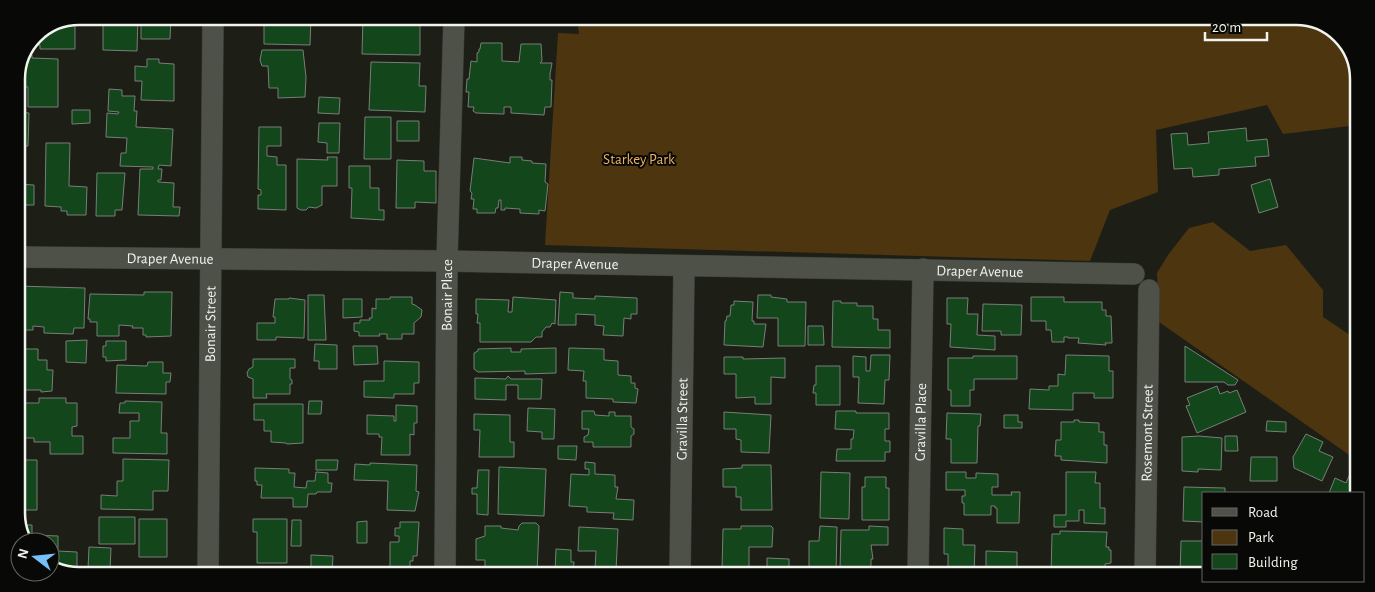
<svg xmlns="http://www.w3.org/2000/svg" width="1375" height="592" viewBox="0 0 1375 592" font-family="'Alegreya Sans',sans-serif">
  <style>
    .green { fill: #4d3510 }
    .building { fill: #13461b; stroke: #777f77 }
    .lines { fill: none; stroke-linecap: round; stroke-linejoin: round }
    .street-casing { stroke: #3a3c36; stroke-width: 22 }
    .street { stroke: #4e5147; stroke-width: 21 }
    .labels { text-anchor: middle; stroke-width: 4; stroke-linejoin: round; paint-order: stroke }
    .park-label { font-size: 15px; fill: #edb261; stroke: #080906 }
    .street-label { font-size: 15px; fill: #f1f3ed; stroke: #080906 }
    .rim { fill: none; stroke: #f1f3ed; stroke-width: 2.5 }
  </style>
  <rect width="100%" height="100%" fill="#1d1f17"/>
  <path class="green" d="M577 18 1320 21 1346 41 1359 75 1358 125 1283 134 1267 105 1156 130 1158 192 1110 210 1090 261 545 245 558 33 579 34Z
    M1213 222 1250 251 1286 245 1323 290V317L1356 339 1355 459 1159 322 1157 273 1168 255 1189 228Z"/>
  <path class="building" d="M103 16H138L137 51 103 50Z
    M141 16 171 17 170 39H141Z
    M260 17H311L310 45 264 44V20H260Z
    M363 17H392V22H402V17L426 18V23H420V55L362 54Z
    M75 18V49H40V45H30L35 34Z
    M481 43H502V61L519 62 521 44H541L542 61 540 63H552L550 74V80H552L551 107H545L544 115 511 113V107H504V114L476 113 473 111 474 107H468L469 92H466L467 79H469L471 61 477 62V53L479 52V49H480Z
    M262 50H303L306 77 305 97 278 98V88H269L268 66H262L260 60Z
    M26 55H32V58L58 59V107H28V87L16 86V75Z
    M147 59H159V63L174 64V101L141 100 142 81H135V66L147 67Z
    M371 62 420 63 419 86H426L425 112 369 110Z
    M109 89 122 90V96H135L134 111H137L136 127 173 129 171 166 159 165 158 169H162L161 180H158V182L174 183 173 207H180L179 216 138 215 140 169H153V167L120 166 121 153H126L127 138 106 137 107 113 118 114 119 112 108 111Z
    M319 97 340 98 339 114 318 113Z
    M72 110H90V123L72 124Z
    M16 112 29 113 28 146H16Z
    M365 117H391V159H364Z
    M397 121H419V141H397Z
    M319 123H340L339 153H327V143L318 142Z
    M259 127H281V146H267V156L277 157V165H286V210L258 209V195H261V190L258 189Z
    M1246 128 1247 141 1267 139 1269 156 1255 157 1256 166 1219 169V175L1193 177 1192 168 1174 169 1171 134 1187 133 1188 145 1209 143 1208 132Z
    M46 143H70L69 186 87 187 86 215H67V211H61V207L45 206Z
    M327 157H337V186H322V205L316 208 309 207 306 210H301L297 208V159L328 160Z
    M510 157H522V160L532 161V163L546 164 545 182 548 184 545 211 539 210V214L520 213V209L505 208V210H501V200H499L498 208H496L495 213H477V209H473L474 199H471L472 193 470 191 474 158 510 163Z
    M397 160 424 161V171H436V203L415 202V208H396Z
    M16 162H20V180H16Z
    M349 166H370V188H379V210H384V220L351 218 352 188H349Z
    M97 173H125L122 210H115V216H96Z
    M1270 179 1278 207 1259 213 1251 185Z
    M16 184 34 185V205H16Z
    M16 286 85 288 84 328H74L73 334 44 333V327L33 326V330H16Z
    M144 292H172L171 336 146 337V335H143V328H132L133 326 119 325V336H97V322H90V319H88L90 294 144 295Z
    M560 292 573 293V298L595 299V296L637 298V314H631V319L624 318 623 336 603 335 604 326 595 325V315L576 314V325H558Z
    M308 295H324L326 340H308Z
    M758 295H771V297L787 299V302H806L805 346H778V318H757Z
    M390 297H412V304L415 305 422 310 421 317 414 323V334H402V339H387V334H379L380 336H359V332L354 331V323H360V320H370L369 318H372V308L376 309V299H390Z
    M513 297 556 300 555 324 552 323 550 327H546L542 332V337H536L531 342H480V323H477L478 314H476V299L509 300 508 312H512Z
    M1031 297H1064V302H1102V310H1106V316H1111L1112 343H1105L1106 345 1078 343 1079 338H1068V337H1064V342H1052L1051 330H1046V321H1031Z
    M289 298 305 300 304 338 276 337V340H257V323H275V317H273L275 299H289Z
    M947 298H968L967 314H978L977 335 995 336V350L950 347 951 324H947Z
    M343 299H362V317L343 318Z
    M734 301 753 302 752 321H754V324H766L763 347 724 345 725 321H726L727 316H730L731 305H734Z
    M833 301H841V303H857V306H873V319H878V330H890V348L832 347Z
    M983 304 1022 305 1021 335H1001V331H982Z
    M808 326H823L824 345H808Z
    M87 340 86 363 66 362V341Z
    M106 341H126V360L106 361V357H103V346H106Z
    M315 344 337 345V369H319V361H314Z
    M353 346H377L378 364 354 365Z
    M1185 346 1238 380 1235 385H1228L1224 382H1185Z
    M511 348V352H521V349L556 348V373L525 374V371L478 372 474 369V353L478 351V349Z
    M569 348 604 349V360L618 361V375L631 376V383H635V388L638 389 636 403 613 402V399L586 398V381H583L584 371 568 370Z
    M16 349H38V360H47V370H53L52 391 41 392V390H16Z
    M871 355H890L889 380H885L884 404 858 403 859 377H853V356L866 357V371H870Z
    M1066 355 1109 356V371H1113V398H1094V393H1073V410L1029 409 1030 389 1049 390V386H1058V374L1065 375Z
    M973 356H1017V379H974V390H970V406H951V390H948V358H973Z
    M724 357H743V359L785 358V378L771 377V404H755V397L736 398V374H724Z
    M253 359H295V368H290V379L292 380V384H290V394H266L267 398H253V379L248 377 247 373 249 369 253 367Z
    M384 361 419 362V383H414V394H394V398L364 397V381H384Z
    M148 362H163V373H171L170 382H166V394L116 393 117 365 147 366Z
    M816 366H840V405H816V393H813L814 385H816Z
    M508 376 511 379H542L541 399H518V385H506V400L475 399V378L506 379Z
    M1217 386 1220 394 1228 391 1229 393 1237 390 1246 412 1197 433 1186 406 1190 405 1187 398Z
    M39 398H66V403H77V426L72 427V436H83V454H50V442H34V438H25V427H16V403H39Z
    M125 401 162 402 161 433H167V454L113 453V438H130V421H139V413H119L120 403H125Z
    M309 401H322L321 414H308Z
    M254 404H303V443L287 444 286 443 271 442V431H264V420H254Z
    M396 405 417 406V423H414V435L410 434V455H381L382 437H379V434H367V415L394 416V421H396Z
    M528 408 555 409 554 439H542V432L527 431Z
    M582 411H594L595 415 609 416V412H615V416H631V427L634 429V434L631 436V447H593V442H584V437L588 435 589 429H582Z
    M836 411H856V413H889V429H885V441H890V452H885V461H836L837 449H851V439H853L854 430 835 429Z
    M724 412 771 415 769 453 741 452V440L736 439V429H724Z
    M947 413 981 414 980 426H978L977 463H951V439H946Z
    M474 414 510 415V442H514V457H479L480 430H474Z
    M1004 415H1018V422H1022V428H1004Z
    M1074 420H1079V422L1099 423V432H1104V445H1107V463L1061 460V456H1055L1056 440H1061V422H1074Z
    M1267 421 1286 422V432L1266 431Z
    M1306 434 1323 442 1319 451 1333 457 1322 481 1294 468 1293 457Z
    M1199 436 1222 438 1221 470 1198 469V472L1182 471V437Z
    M1225 436H1237L1238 451H1225Z
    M558 446H577L576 460 558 459Z
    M1251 457H1277V481H1250Z
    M123 459 169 460 168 491H153V510L101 509V495L117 496V481H123Z
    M16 460H37V510H16Z
    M316 460H338L337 470H316Z
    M585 462 595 463V474L615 475V487H618L616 499 634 500 633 520 613 519 614 513 587 512V507L569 506 571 474 589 475V469H585Z
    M370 463 417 465 416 491 419 492 415 511 387 510 388 481 354 480 355 464 370 465Z
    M742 465H771L772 510H741V497H736V487H723V469L742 468Z
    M499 467 546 469 544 516 498 514Z
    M1353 467H1355L1354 493H1329L1335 478 1346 483Z
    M255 468 289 469V473H295L294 487 306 488 307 481H315L316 472 328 473V483H332L331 492H317L316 494H308L307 507H293V498H261L262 485H257V481H255Z
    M478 470H489L488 515 477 514V494H472V488H477Z
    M821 472 850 473 849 519 820 518Z
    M946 472H966V478H976V473L998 474V487H992V495H1012L1011 492H1020L1019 523H997V508H995V506H991V515H964V503H962V496H965V490H946Z
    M1066 472H1096L1095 483H1100V508H1105V524L1084 523V510H1079V521H1066V527H1054V515H1066Z
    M865 477H886V488H889V520H862V487H865Z
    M1184 487 1225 488V493H1204V522L1183 521Z
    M99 517H135V544H99Z
    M139 519H167V557H139Z
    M253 519H287V563H257V532H253Z
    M292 520H301V546H291Z
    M367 521V543H357V522Z
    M400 522H419L417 556H413V561H410V572H390V542H399V536H395V528H400Z
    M522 523H536L539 526 537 573H520L518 571V567H512V569H500V571H485V560H476V539L485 536V526H501V528L518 530 519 526Z
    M19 525H32V535L58 536V551L77 552V569H52L50 567V542H26Z
    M741 526H771L773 528 772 547H749V570H722L723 529H741Z
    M820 526 837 527 836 574H809V541H819Z
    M869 526 888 527V545H871L873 559H871V569H840L841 530H869Z
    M579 527 618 529 616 571 595 570 596 551H578Z
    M944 528 963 529V545H975L974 575 948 574V554H944Z
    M1060 531 1107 532 1106 547H1109V550H1111V563L1105 564V575H1051L1052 534H1060Z
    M1181 541H1204V575H1180Z
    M89 547 111 548 110 570 88 569Z
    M556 549 571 550V562H574L573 573H555Z
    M986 551 1017 552V575H986Z
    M311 555 333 556 332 572H311Z
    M767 558 789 559V574H767Z"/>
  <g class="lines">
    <defs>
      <g id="street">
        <path id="s1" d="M16 257 447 261 1134 274"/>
        <path id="s2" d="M208 572 213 17"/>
        <path id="s3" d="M445 573 447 261 454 18"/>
        <path id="s4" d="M680 573 684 266"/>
        <path id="s5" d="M918 574 923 269"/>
        <path id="s6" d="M1145 575 1149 290"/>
      </g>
    </defs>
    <use href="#street" class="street-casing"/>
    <use href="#street" class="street"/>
  </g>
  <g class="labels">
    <g class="park-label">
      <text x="639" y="164">Starkey Park</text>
    </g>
    <g class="street-label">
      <text dy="5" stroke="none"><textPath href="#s1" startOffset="154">Draper Avenue</textPath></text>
      <text dy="5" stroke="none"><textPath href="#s1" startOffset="559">Draper Avenue</textPath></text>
      <text dy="5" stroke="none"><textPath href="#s1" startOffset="964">Draper Avenue</textPath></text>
      <text dy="5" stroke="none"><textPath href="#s3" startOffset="278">Bonair Place</textPath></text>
      <text dy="5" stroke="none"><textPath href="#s2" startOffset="248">Bonair Street</textPath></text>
      <text dy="5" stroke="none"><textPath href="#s4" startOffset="154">Gravilla Street</textPath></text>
      <text dy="5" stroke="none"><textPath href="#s5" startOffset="152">Gravilla Place</textPath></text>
      <text dy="5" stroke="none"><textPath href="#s6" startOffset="142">Rosemont Street</textPath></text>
    </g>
  </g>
  <path d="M0 0H1375V592H0ZM79 25H1296A54 54 0 0 1 1350 79V513A54 54 0 0 1 1296 567H79A54 54 0 0 1 25 513V79A54 54 0 0 1 79 25Z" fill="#080906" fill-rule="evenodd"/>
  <path class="rim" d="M79 25H1296A54 54 0 0 1 1350 79V513A54 54 0 0 1 1296 567H79A54 54 0 0 1 25 513V79A54 54 0 0 1 79 25Z"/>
  <rect x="1202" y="492" width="162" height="90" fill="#080906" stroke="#656762"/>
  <rect x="1212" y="508" width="25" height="8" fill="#4e5147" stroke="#656762"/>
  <text x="1248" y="517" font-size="15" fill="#f1f3ed">Road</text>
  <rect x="1212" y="530" width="25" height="15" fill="#4d3510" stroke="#656762"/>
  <text x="1248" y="542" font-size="15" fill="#f1f3ed">Park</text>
  <rect x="1212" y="554" width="25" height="15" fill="#13461b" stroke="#656762"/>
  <text x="1248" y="567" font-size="15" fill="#f1f3ed">Building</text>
  <g transform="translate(35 557) rotate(286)"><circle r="24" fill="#080906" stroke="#656762"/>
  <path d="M0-4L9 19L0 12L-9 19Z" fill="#76c0f7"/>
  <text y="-8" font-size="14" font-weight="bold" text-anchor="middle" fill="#f1f3ed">N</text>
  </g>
  <path d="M1205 32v8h62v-8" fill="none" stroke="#f1f3ed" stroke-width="2.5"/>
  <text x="1212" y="32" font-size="15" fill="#f1f3ed" stroke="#080906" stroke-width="4" paint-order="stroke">20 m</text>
</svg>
